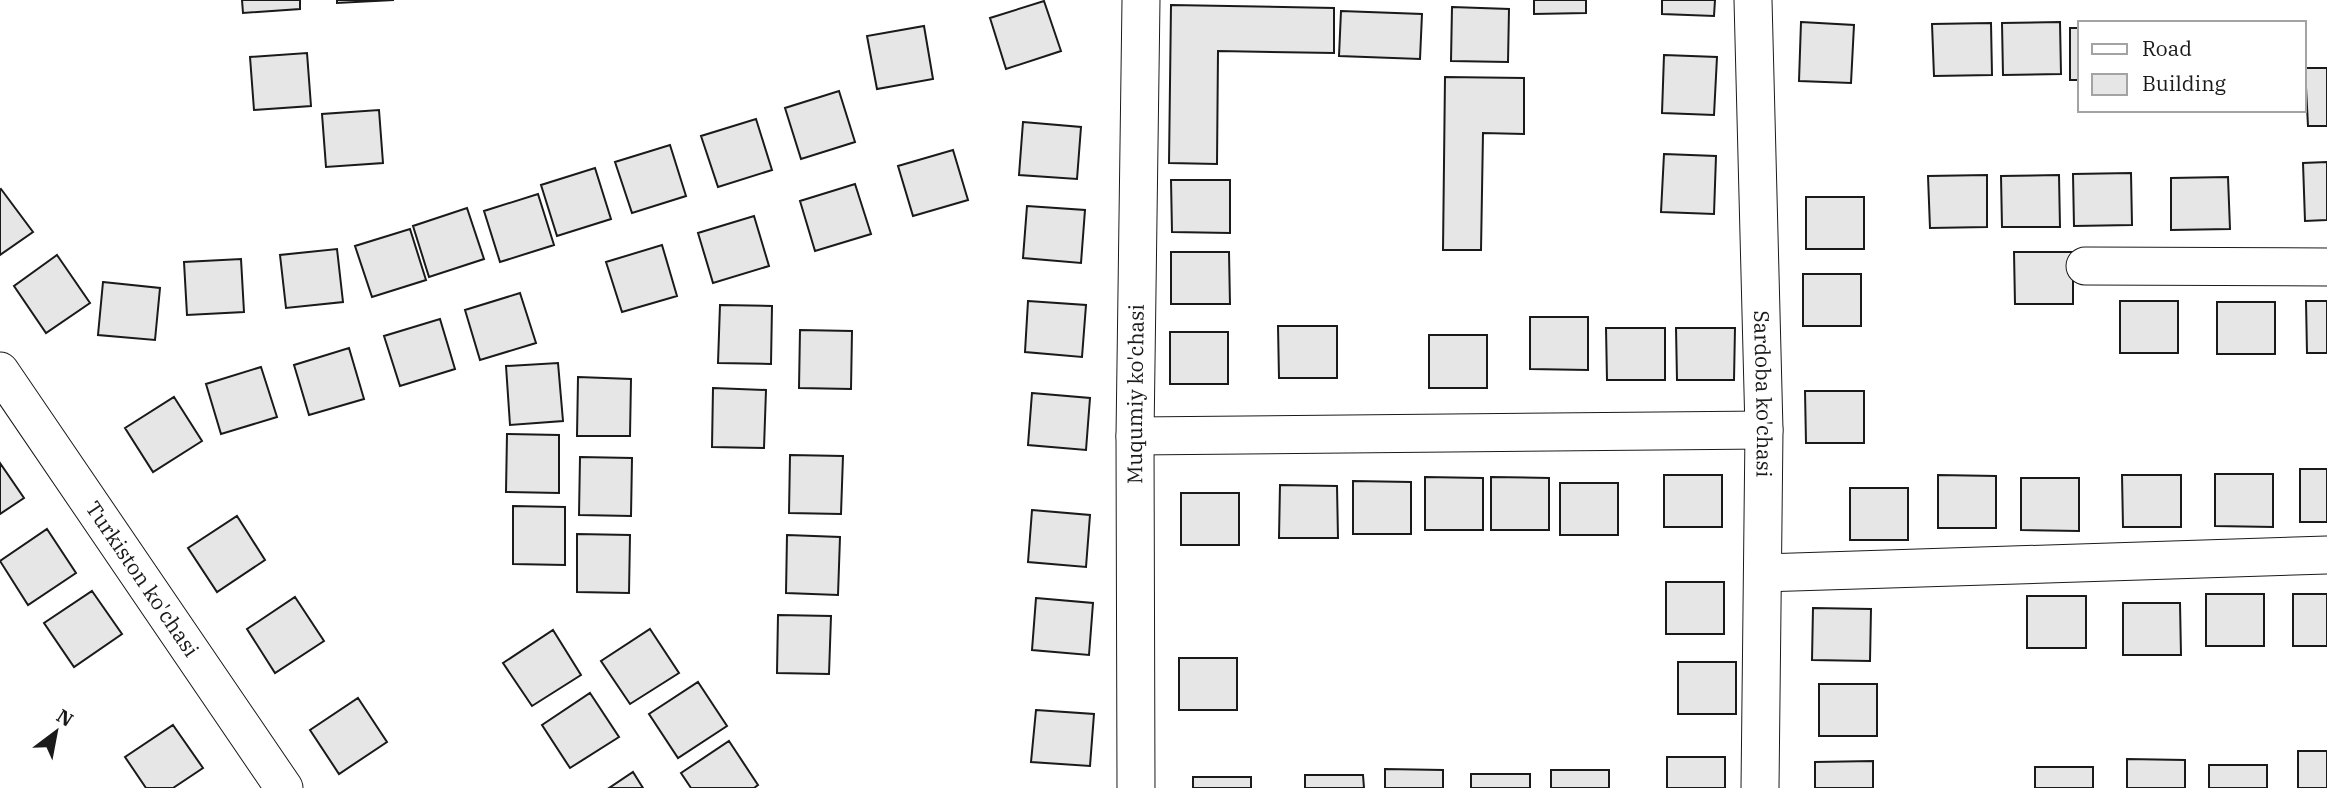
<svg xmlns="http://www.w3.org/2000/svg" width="2327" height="788" viewBox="0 0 2327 788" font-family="'IBM Plex Serif',serif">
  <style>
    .building { fill: #e6e6e6; stroke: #1a1a1a; stroke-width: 2 }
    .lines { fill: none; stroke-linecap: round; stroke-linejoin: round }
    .minor-casing { stroke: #1a1a1a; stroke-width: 39 }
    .minor { stroke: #fff; stroke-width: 37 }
    .labels { text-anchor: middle; stroke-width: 5; stroke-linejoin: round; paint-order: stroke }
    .street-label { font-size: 21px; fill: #1a1a1a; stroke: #fff }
  </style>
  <rect width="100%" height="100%" fill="#fff"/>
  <path class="building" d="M242 0H300V9L243 13Z
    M337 0H394L337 3Z
    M1534 0H1586V13L1534 14Z
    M1662 0H1715L1714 16 1662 14Z
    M1044 1 1061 51 1006 69 990 18Z
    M1171 5 1334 8V53L1218 51 1217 164 1169 163Z
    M1452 7 1509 9 1508 62 1451 61Z
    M1341 11 1422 14 1420 59 1339 56Z
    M1801 22 1854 25 1851 83 1799 81Z
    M2060 22 2061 74 2003 75 2002 23Z
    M1991 23 1992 75 1934 76 1932 24Z
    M924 26 933 79 877 89 867 36Z
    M2070 28H2080V80H2070Z
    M307 53 311 106 254 110 250 57Z
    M1664 55 1717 57 1714 115 1662 113Z
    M2305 68H2327V126H2308Z
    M1445 77 1524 78V134L1483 133 1481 250H1443Z
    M839 91 855 142 801 159 785 108Z
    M379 110 383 163 326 167 322 114Z
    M756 119 772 170 718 187 701 136Z
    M1023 122 1081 127 1077 179 1019 175Z
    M670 145 686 196 632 213 615 162Z
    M953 150 968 200 913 216 898 166Z
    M1664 154 1716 156 1714 214 1661 212Z
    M2327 162V220L2305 221 2303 163Z
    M595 168 611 219 557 236 541 185Z
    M2131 173 2132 225 2074 226 2073 174Z
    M1987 175V227L1930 228 1928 176Z
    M2059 175 2060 227H2002L2001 176Z
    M2228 177 2230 229 2171 230V178Z
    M1171 180H1230V233L1172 232Z
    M855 184 871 234 815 251 800 201Z
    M1 189 33 232 0 255V190Z
    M538 194 554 245 500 262 484 211Z
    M1806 197H1864V249H1806Z
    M1027 206 1085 210 1081 263 1023 258Z
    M467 208 484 259 429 277 413 226Z
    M754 216 769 266 713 283 698 233Z
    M410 229 426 280 372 297 355 246Z
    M662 245 677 296 622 312 606 262Z
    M337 249 343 302 286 308 280 255Z
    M1171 252H1229L1230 304H1171Z
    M2014 252H2073V304H2015Z
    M57 255 90 303 46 333 14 286Z
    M241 259 244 312 187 315 184 262Z
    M1803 274H1861V326H1803Z
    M103 282 160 288 155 340 98 335Z
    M520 293 536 343 480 360 465 310Z
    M1028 301 1086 305 1082 357 1025 352Z
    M2120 301H2178V353H2120Z
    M2306 301H2327V353H2307Z
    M2217 302H2275V354H2217Z
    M720 305 772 306 771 364 718 363Z
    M1530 317H1588V370L1530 369Z
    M440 319 455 369 400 386 384 336Z
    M1278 326H1337V378H1279Z
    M1606 328H1665V380H1607Z
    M1676 328H1735L1734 380H1677Z
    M800 330 852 331 851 389 799 388Z
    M1170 332H1228V384H1170Z
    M1429 335H1487V388H1429Z
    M349 348 364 399 309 415 294 365Z
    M558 363 563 421 510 425 506 366Z
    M261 367 277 417 221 434 206 384Z
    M578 377 631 379 630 436H577Z
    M713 388 766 390 764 448 712 447Z
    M1805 391H1864V443H1806Z
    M1032 393 1090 398 1086 450 1028 445Z
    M174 397 202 441 153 472 125 428Z
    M507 434 559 435V493L506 492Z
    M790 455 843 456 841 514 789 513Z
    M580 457 632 458 631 516 579 515Z
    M0 463 24 498 0 514Z
    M2300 469H2327V522H2300Z
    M2215 474H2273V527L2215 526Z
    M1664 475H1722V527H1664Z
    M1938 475 1996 476V528H1938Z
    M2122 475H2181V527H2123Z
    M1425 477 1483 478V530H1425Z
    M1491 477 1549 478V530H1491Z
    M2021 478H2079V531L2021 530Z
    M1353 481 1411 482V534H1353Z
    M1560 483H1618V535H1560Z
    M1280 485 1337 486 1338 538H1279Z
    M1850 488H1908V540H1850Z
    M1181 493H1239V545H1181Z
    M513 506 565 507V565L513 564Z
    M1032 510 1090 515 1086 567 1028 562Z
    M237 516 265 560 217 592 188 548Z
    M47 529 76 573 28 605 0 561Z
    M577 534 630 535 629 593 577 592Z
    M787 535 840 537 838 595 786 593Z
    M1666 582H1724V634H1666Z
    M92 591 122 634 74 667 44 623Z
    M2206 594H2264V646H2206Z
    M2293 594H2327V646H2293Z
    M2027 596H2086V648H2027Z
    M295 597 324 641 275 673 247 629Z
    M1036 598 1093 603 1089 655 1032 650Z
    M2123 603H2180L2181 655H2123Z
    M1813 608 1871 609 1870 661 1812 660Z
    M778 615 831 616 829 674 777 673Z
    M650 629 679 673 630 704 601 661Z
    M553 630 581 675 532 706 503 663Z
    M1179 658H1237V710H1179Z
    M1678 662H1736V714H1678Z
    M698 682 727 726 678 758 649 714Z
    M1819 684H1877V736H1819Z
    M590 693 619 737 570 768 542 725Z
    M358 698 387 742 339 774 310 730Z
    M1036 710 1094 714 1090 766 1031 762Z
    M173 725 203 768 173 788H146L125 757Z
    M729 741 758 785 754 788H691L681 773Z
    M2298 751H2327V788H2298Z
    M1667 757H1725V788H1667Z
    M2127 759 2185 760V788H2127Z
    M1873 761V788H1815V762Z
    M2209 765H2267V788H2209Z
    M2035 767H2093V788H2035Z
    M1385 769 1443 770V788H1385Z
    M1551 770H1609V788H1551Z
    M633 772 643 788H609Z
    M1471 774H1530V788H1471Z
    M1305 775H1363L1364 788H1305Z
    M1193 777H1251V788H1193Z"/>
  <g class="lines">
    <defs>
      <g id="minor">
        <path id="s1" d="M1753 0 1764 430 1760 788"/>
        <path d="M2085 266 2327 267"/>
        <path id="s2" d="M0 371 284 788"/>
        <path d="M1135 436 1764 430"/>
        <path d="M1765 573 2327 555"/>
        <path id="s3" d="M1136 788 1135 436 1141 0"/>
      </g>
    </defs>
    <use href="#minor" class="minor-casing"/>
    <use href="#minor" class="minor"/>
  </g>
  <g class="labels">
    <g class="street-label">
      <text dy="7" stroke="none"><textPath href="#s3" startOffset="394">Muqumiy ko'chasi</textPath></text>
      <text dy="7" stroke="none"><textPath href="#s1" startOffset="394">Sardoba ko'chasi</textPath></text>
      <text dy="7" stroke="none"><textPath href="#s2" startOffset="252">Turkiston ko'chasi</textPath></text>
    </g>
  </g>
  <rect x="2078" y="21" width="228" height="91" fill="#ffffff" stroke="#a3a3a3" stroke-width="2"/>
  <rect x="2092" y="44" width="35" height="10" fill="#ffffff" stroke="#a3a3a3" stroke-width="2"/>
  <text x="2142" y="56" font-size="21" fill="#1a1a1a">Road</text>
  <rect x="2092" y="74" width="35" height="21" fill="#e6e6e6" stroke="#a3a3a3" stroke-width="2"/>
  <text x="2142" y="91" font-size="21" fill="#1a1a1a">Building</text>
  <g transform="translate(56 732) rotate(32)" stroke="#ffffff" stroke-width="5" paint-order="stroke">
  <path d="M0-5L12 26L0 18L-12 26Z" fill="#1a1a1a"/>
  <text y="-10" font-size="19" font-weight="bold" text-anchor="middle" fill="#1a1a1a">N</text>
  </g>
</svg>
